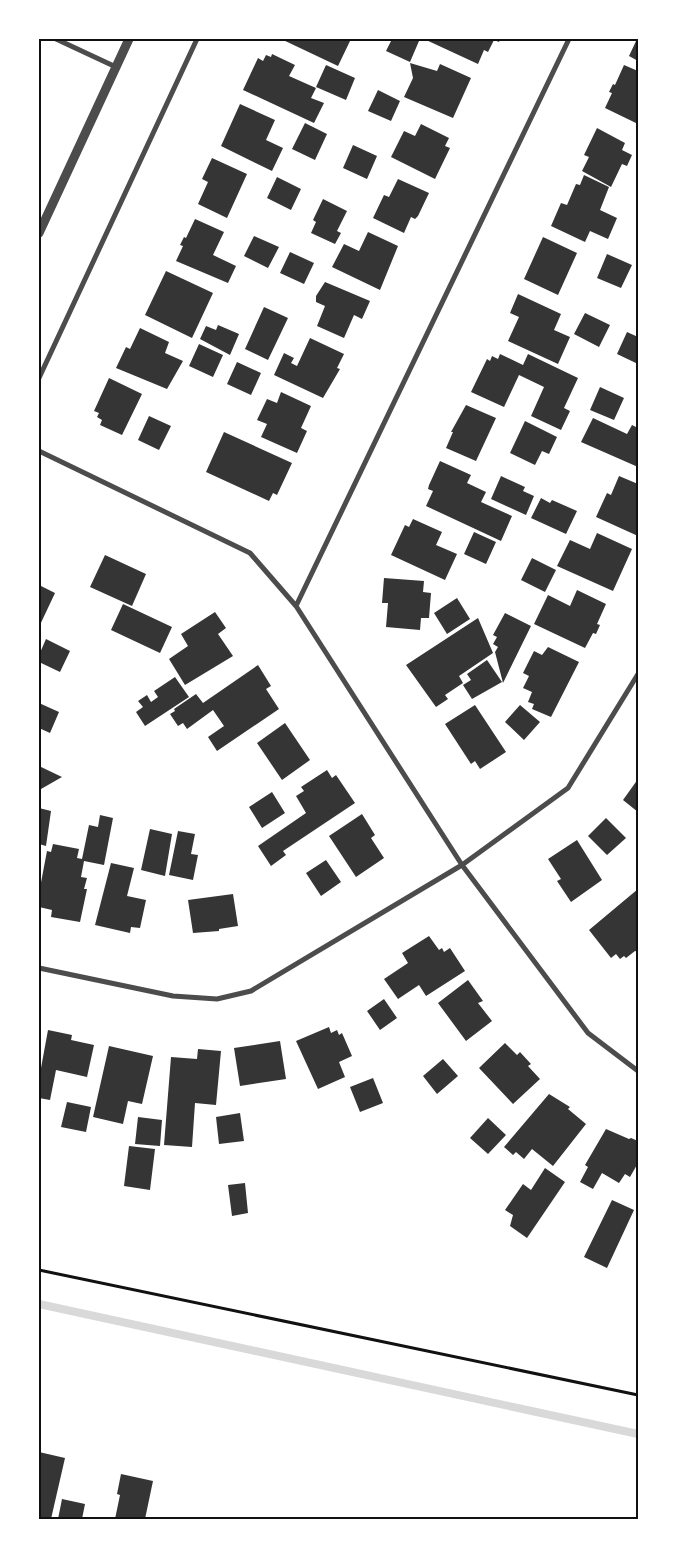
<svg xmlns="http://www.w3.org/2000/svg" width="677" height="1558" viewBox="0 0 677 1558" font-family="'Archivo Narrow',sans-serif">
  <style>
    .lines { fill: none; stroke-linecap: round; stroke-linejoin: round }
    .stream { stroke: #d9d9d9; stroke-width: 8 }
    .building { fill: #353535 }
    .path { stroke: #111; stroke-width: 3 }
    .minor { stroke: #4c4c4c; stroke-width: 5 }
    .tertiary { stroke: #4c4c4c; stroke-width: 9 }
    .neatline { fill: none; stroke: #111; stroke-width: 2 }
  </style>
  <rect width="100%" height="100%" fill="#fff"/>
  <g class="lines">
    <path class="stream" d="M39 1304 638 1434"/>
  </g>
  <path class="building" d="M281 39H346L350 41 338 66Z
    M392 39H414L419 41 410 62 386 51Z
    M424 39H500L499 42 494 40 488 52 484 50 478 64Z
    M637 39H638V61L629 56Z
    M272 54 295 65 289 76 316 88 311 98 324 103 314 123 243 90 258 58 263 61 266 55 271 57Z
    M410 63 437 71 440 64 471 78 453 118 404 97 413 78Z
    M326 65 355 78 346 100 316 87Z
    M624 65 638 71V124L605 108 612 93 609 92 613 84 615 85Z
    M378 90 400 101 391 121 368 111Z
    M240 104 275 120 266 140 283 148 272 171 221 146Z
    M305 123 327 134 315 160 292 149Z
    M421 124 449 138 445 146 450 148 435 179 391 157 404 131 415 136Z
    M597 128 625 143 622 150 632 155 627 166 622 164 611 187 582 171 589 157 584 155Z
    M353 145 377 156 367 179 343 168Z
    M212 158 247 174 227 218 198 204 208 182 202 179Z
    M584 175 609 187 600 210 617 218 608 239 590 231 585 242 551 226 561 203 567 205 576 184 580 185Z
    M277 177 301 189 291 210 267 198Z
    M398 179 429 193 418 216 415 219 411 217 404 233 373 218 384 195 389 197Z
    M323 199 347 211 337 231 341 233 335 244 311 233 316 222 313 220Z
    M195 219 224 232 213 255 236 266 228 283 176 261 183 246 180 245 184 237 186 238Z
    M368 232 398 246 380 290 332 267 344 244 359 251Z
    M254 236 279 247 268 268 244 256Z
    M543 237 577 253 558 295 524 279Z
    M290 252 314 263 304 284 280 273Z
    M607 254 632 265 621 288 597 278Z
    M166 271 213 293 192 338 145 315Z
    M325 282 370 301 362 319 354 315 344 338 317 326 325 306 316 302V296Z
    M518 294 561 314 554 330 570 337 558 364 508 341 519 317 510 313Z
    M264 307 288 318 268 360 245 349Z
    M585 313 610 325 599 347 574 334Z
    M218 325 239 334 230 355 200 339 206 326 216 330Z
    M140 328 169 342 165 353 183 361 167 389 116 368 126 347 130 349Z
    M627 332 638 337V364L617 354Z
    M310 338 344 354 337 368 340 369 323 398 274 375 284 353 294 358 291 363 297 366Z
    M199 344 223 355 213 377 189 366Z
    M500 354 523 365 528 354 578 378 564 408 570 411 561 430 531 416 544 387 519 375 504 407 471 392 487 359 490 361 492 356 498 359Z
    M237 362 261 373 251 395 227 384Z
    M109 378 142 394 122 435 100 425 102 420 97 417 99 413 94 411Z
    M600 387 624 398 614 420 590 410Z
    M281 392 311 406 301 428 307 431 297 453 261 437 267 424 257 420 267 399 277 403Z
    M466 405 496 418 476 461 446 448 453 432H451Z
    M149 416 171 426 159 450 138 440Z
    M593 418 627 434 632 425 638 428V467L581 442Z
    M525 421 557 437 549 454 542 451 535 465 510 453Z
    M224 432 292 463 277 495 273 493 269 501 206 472Z
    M440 461 471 475 467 483 486 492 481 502 512 516 501 541 426 506 433 491 428 489 429 485Z
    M501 476 525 487 523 491 534 496 526 515 491 499Z
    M619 476 638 484V536L596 517 607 493 611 495Z
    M541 498 550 503 552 500 577 511 566 534 531 518Z
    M413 519 442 532 436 545 457 554 445 580 391 555 405 525 409 527Z
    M474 532 496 542 486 564 464 554Z
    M597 533 632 549 613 591 557 566 570 540 590 549Z
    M105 555 146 574 132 606 90 587Z
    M532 558 556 570 545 592 521 580Z
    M384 578 424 581 423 592 431 593 429 618H421L420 630 386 627 388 603H382Z
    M39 585 55 593 39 627Z
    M577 590 606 604 597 624 600 625 596 634 593 633 585 648 534 624 548 595 570 606Z
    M457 598 470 619 447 634 434 613Z
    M123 604 172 627 160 653 111 630Z
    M215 612 226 628 218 634 233 656 185 685 169 659 188 646 181 634Z
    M505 613 531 626 503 683 495 652 498 647 493 644 497 637 493 635Z
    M478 618 493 653 459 676 463 683 445 695 448 699 436 707 406 665Z
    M46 639 70 651 60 672 39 662V655Z
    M548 647 579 662 551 717 532 709 534 704 528 702 532 692 523 688 529 676 523 673 534 651 542 655Z
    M487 660 502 682 472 699 463 685 471 680 467 674Z
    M258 665 271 686 266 689 279 709 217 751 208 737 224 726 213 710 187 729 183 723 178 726 170 714 175 711 174 709 196 694 203 703Z
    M175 677 189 697 145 726 136 712 143 707 138 701 147 695 151 702 158 697 154 691Z
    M39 703 59 712 50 733 39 728Z
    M475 705 506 752 480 769 475 761 471 764 445 724Z
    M520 705 540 722 524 740 505 722Z
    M285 723 310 760 282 780 257 743Z
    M39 766 62 777 41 789 39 794Z
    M327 770 332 778 336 775 355 803 283 851 286 855 271 866 258 846 306 813 296 796 304 791 301 787Z
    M638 779V812L623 800Z
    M272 792 285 813 262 828 249 807Z
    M39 808 51 811 46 846 39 844Z
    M362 814 375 835 371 838 384 858 356 877 329 836Z
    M100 815 113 818 104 865 84 861 81 877 87 878 84 889H87L80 922 51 917 52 910 39 907V893L47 851 51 852 53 844 79 849 77 858 82 859 89 825 98 827Z
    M606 818 626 838 607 855 588 836Z
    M150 829 172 834 165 876 141 870Z
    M178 831 195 834 191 854 198 855 193 880 169 875Z
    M577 840 602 880 571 902 557 881 561 879 548 859Z
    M326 860 341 882 321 896 306 873Z
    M111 863 134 868 127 896 146 900 140 928 131 927 130 933 95 925Z
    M638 889V952L635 951 626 958 624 956 620 959 616 954 611 958 589 930Z
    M233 894 238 926 219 929V931L193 933 188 900Z
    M429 936 439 950 442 948 444 952 450 948 465 971 426 996 419 985 398 999 384 979 408 963 402 953Z
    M468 980 483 1001 478 1003 492 1021 466 1041 438 1003Z
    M384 999 397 1018 380 1030 367 1011Z
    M329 1027 331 1033 337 1030 339 1035 342 1033 352 1056 339 1062 345 1077 318 1089 296 1041Z
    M48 1030 72 1035 71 1040 94 1045 87 1077 56 1070 50 1100 39 1098 41 1068Z
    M280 1041 286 1079 240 1086 234 1048Z
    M505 1043 517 1055 520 1052 531 1064 528 1066 540 1079 513 1104 479 1068Z
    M109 1046 153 1056 142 1104 128 1101 123 1124 93 1117Z
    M198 1049 221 1051 216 1105 195 1103 192 1147 164 1145 171 1057 197 1059Z
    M443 1059 458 1076 437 1094 423 1076Z
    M373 1078 383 1103 360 1112 350 1087Z
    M549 1094 570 1107 568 1109 586 1124 553 1166 532 1149 524 1159 516 1152 513 1155 504 1147Z
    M67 1102 91 1107 86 1132 61 1127Z
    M240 1113 244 1141 219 1144 216 1117Z
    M138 1117 162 1120 160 1146 135 1144Z
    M488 1118 506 1135 488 1154 470 1138Z
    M606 1129 629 1139 631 1138 638 1141V1163L630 1177 625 1174 619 1183 602 1173 593 1189 580 1182 588 1167 585 1165Z
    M129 1146 155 1149 150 1190 124 1186Z
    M545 1168 565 1182 527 1238 510 1226 513 1215 505 1210 523 1184 531 1190Z
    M245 1183 248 1213 232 1216 228 1185Z
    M612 1200 634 1210 607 1268 584 1257Z
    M39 1452 65 1458 51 1519H39Z
    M121 1474 153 1481 145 1519H115L120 1495 117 1494Z
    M62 1499 85 1504 82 1519H58Z"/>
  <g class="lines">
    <path class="path" d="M39 1270 638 1395"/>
    <path class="minor" d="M56 39 116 67
      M39 378 197 39
      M39 451 250 553 296 606 462 865 588 1033 638 1071
      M296 606 569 39
      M39 968 173 996 217 999 251 991 462 865 568 788 638 674"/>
    <path class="tertiary" d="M39 233 129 39"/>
  </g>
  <rect width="677" height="1558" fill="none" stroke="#ffffff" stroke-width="80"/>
  <rect x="40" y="40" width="597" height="1478" class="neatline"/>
</svg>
